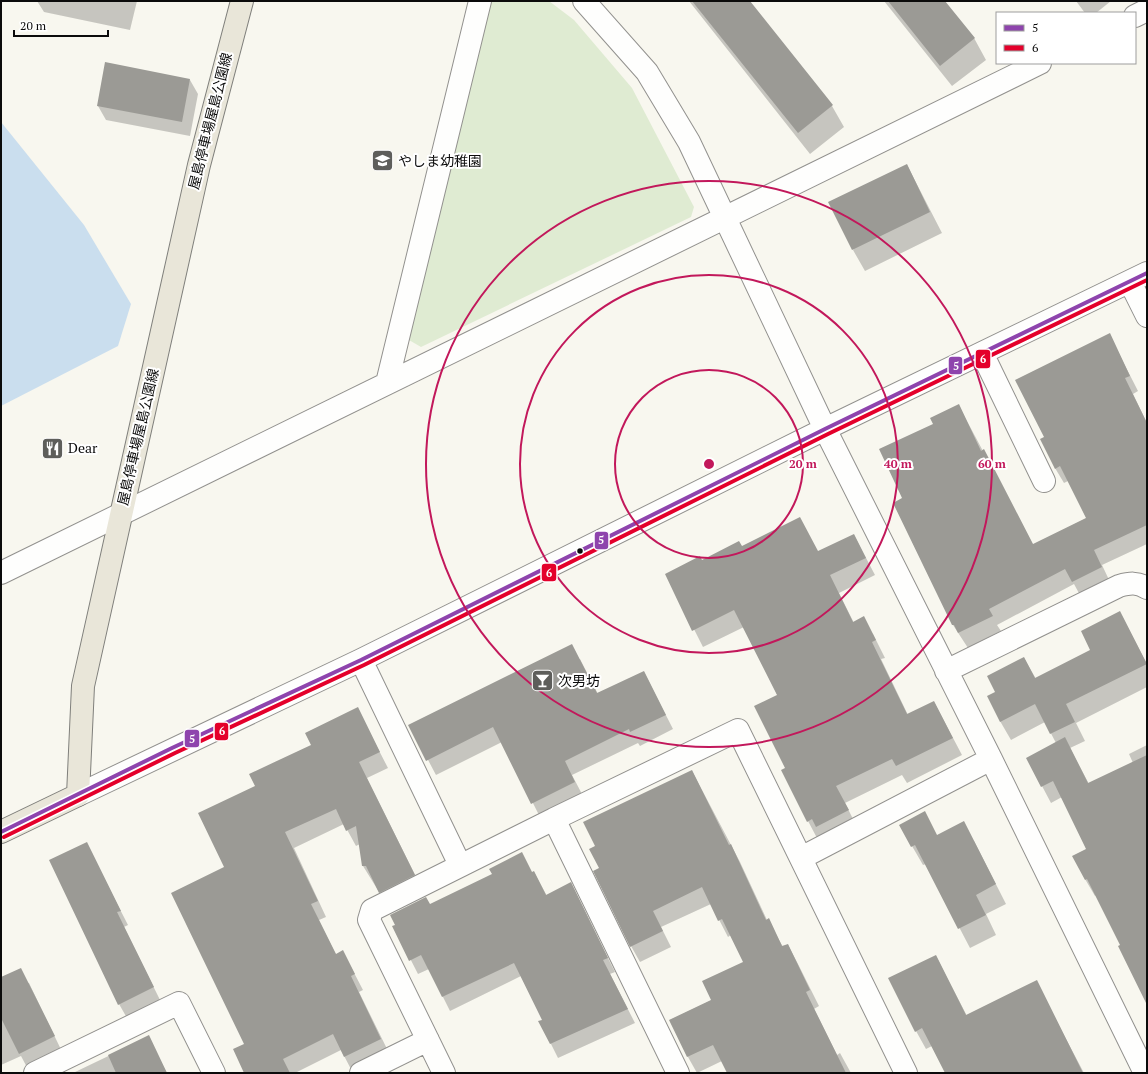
<svg xmlns="http://www.w3.org/2000/svg" width="1148" height="1074" viewBox="0 0 1148 1074" font-family="'PT Serif','Noto Sans JP',serif">
  <style>
    .green { fill: #dfebd2 }
    .water { fill: #cadeee }
    .shadow { fill: #0003 }
    .building { fill: #9b9a95 }
    .lines { fill: none; stroke-linecap: round; stroke-linejoin: round }
    .minor-casing { stroke: #92918e; stroke-width: 24 }
    .major-casing { stroke: #7f7f7b; stroke-width: 24 }
    .minor { stroke: #fefefd; stroke-width: 22 }
    .major { stroke: #e9e6d9; stroke-width: 22 }
    .bus-1-casing { stroke: #fff; stroke-width: 7 }
    .bus-2-casing { stroke: #fff; stroke-width: 7 }
    .bus-1 { stroke: #8e44ad; stroke-width: 4 }
    .bus-2 { stroke: #e4002b; stroke-width: 4 }
    .ring { fill: none; stroke: #c2185b; stroke-width: 2 }
    .bus-dot { fill: #0b0b0b; stroke: #fff; stroke-width: 1.5 }
    .labels { text-anchor: middle; stroke-width: 4; stroke-linejoin: round; paint-order: stroke }
    .street-label { font-size: 14px; fill: #0b0b0b; stroke: #fff }
    .poi-label { font-size: 14px; fill: #0b0b0b; stroke: #fff; text-anchor: start }
    .centre { fill: #c2185b; stroke: #fff; stroke-width: 2 }
    .ring-label { font-size: 12px; text-anchor: middle; font-weight: bold; fill: #c2185b; stroke: #fff; stroke-width: 4; stroke-linejoin: round; paint-order: stroke }
    .line-badge { stroke: #fff; stroke-width: 1.5 }
    .badge-label { font-size: 11px; text-anchor: middle; font-weight: bold; fill: #fff }
  </style>
  <rect width="100%" height="100%" fill="#f8f7ef"/>
  <path class="green" d="M487 1H549L574 20 632 88 694 207 691 217 421 347 409 340Z"/>
  <path class="water" d="M1 122 84 225 131 304 118 346 1 406Z"/>
  <path class="shadow" d="M37 1H137L130 30 44 12Z
    M689 1H748L832 106 844 127 810 154Z
    M884 1H944L974 38 986 60 952 86Z
    M1076 1H1111L1096 13H1085Z
    M190 80 198 94 190 136 106 120 98 106Z
    M907 165 942 233 865 271 853 250Z
    M1109 334 1138 391 1133 394 1147 423V544L1102 565 1110 582 1081 597 1074 584 997 625 1001 631 968 648 953 625 894 504 904 499 934 425 959 406 1033 545 1087 518 1068 481 1064 483 1055 468 1045 437Z
    M854 535 875 575 839 593 854 623 873 634 885 658 881 659 908 715 934 702 962 755 907 783 902 775 845 803 857 827 817 838 808 821 786 769 778 696 744 627 703 647 666 574 742 547 818 552Z
    M1120 613 1147 664V687L1076 723 1085 741 1070 748 1089 784 1133 763 1129 754 1147 745V1003L1122 945 1096 895 1095 896 1085 879 1088 849 1062 797 1051 803 1042 786 1056 743 1045 722 1011 740 1000 721 996 693 1024 658 1036 679 1092 650Z
    M580 659 598 694 644 672 673 729 640 746 638 743 572 775 583 796 540 817 502 742 436 775 410 726Z
    M357 708 388 768 367 778 423 891 389 908 363 866 360 844 356 846 344 824 294 848 326 917 319 920 336 955 351 967 363 990 359 992 390 1055 353 1073 341 1050 295 1073H245V1044L225 868 256 787 313 746Z
    M692 771 740 862 767 920H768L783 947 788 945 797 962 819 1006 814 1009 837 1055 840 1053 851 1073H728L722 1061 697 1073 688 1057 670 1020 712 1000 744 962 731 935 728 937 711 904 661 927 671 947 640 962 631 946 600 869 596 846Z
    M924 812 937 836 974 841 1006 904 986 914 996 935 970 948 926 864 923 865 912 846Z
    M86 843 128 925 124 927 161 1002 127 1018 119 1004Z
    M534 872 547 896 571 884 615 972 610 974 635 1023 558 1058 540 1022 543 1020 521 976 450 1011 429 969 418 974 394 927 430 905Z
    M936 956 967 1016 1036 982 1084 1073H946L932 1046 926 1049 916 1031Z
    M1 978 29 983 67 1062 30 1073 21 1056 1 1065Z
    M148 1037 167 1073H73Z"/>
  <path class="building" d="M692 1H750L833 105 798 133Z
    M888 1H945L975 38 940 66Z
    M105 62 190 79 182 122 97 106Z
    M907 164 930 212 852 250 828 202Z
    M1110 333 1130 376 1125 378 1147 423V525L1094 550 1102 567 1072 582 1065 569 989 609 993 616 958 633 954 625H952L893 503 902 498 879 449 933 424 930 418 959 404 981 451 984 449 1033 544 1086 518 1060 466 1055 469 1040 439 1044 437 1015 380Z
    M800 517 818 551 854 534 866 558 830 575 853 622 864 616 876 640 872 642 907 714 934 701 953 738 896 766 892 759 836 786 849 810 816 827 812 819 807 822 781 770 785 768 754 706 777 695 734 610 692 631 665 574 700 556 702 560 739 541 742 546Z
    M1120 611 1147 664 1066 704 1075 722 1050 734 1035 704 1000 722 987 696 995 692 987 676 1024 657 1035 678 1090 650 1081 631Z
    M572 644 597 693 644 671 666 715 630 732 629 729 565 761 575 782 531 804 493 727 426 761 408 725Z
    M358 707 380 752 359 762 415 875 379 893 366 866H362L356 826 346 831 336 809 285 832 318 901 311 904 336 954 343 950 355 974 351 976 381 1039 344 1057 333 1034 283 1059 290 1073H244L233 1049 244 1044 171 893 224 867 198 813 255 786 249 774 311 745 305 733Z
    M1065 737 1088 783 1147 755V1005L1118 946 1120 945 1087 879 1085 880 1072 856 1086 849 1053 781 1041 787 1026 758Z
    M692 770 729 845 731 844 766 920 769 918 782 946 788 944 810 990 806 992 846 1073H727L713 1045 687 1057 669 1020 711 1000 702 981 743 962 722 919 718 921 702 887 653 911 663 931 630 947 593 871 599 868 589 849 595 846 583 822Z
    M925 811 937 835 964 821 996 884 976 895 986 915 958 929 915 845 911 847 899 825Z
    M87 842 121 911 117 912 154 987 118 1005 49 860Z
    M522 852 532 872 534 871 546 895 571 882 608 958 603 960 628 1009 550 1044 538 1021 542 1020 514 963 442 997 421 955 409 961 392 926 395 925 390 915 426 897 430 904 492 874 489 869Z
    M936 955 966 1015 1037 980 1083 1073H945L922 1028 915 1032 888 978Z
    M21 968 55 1036 19 1054 1 1018V977Z
    M149 1035 167 1073H116L108 1055Z"/>
  <g class="lines">
    <defs>
      <path id="minor" d="M584 1 647 72 689 142 825 429 991 759 1145 1073
        M1135 16 1147 10
        M1130 282 1147 316
        M982 353 1044 481
        M387 383 480 1
        M1 573 1040 63
        M361 660 460 865
        M946 671 1119 586C1130 583 1137 582 1147 588
        M78 795 361 660 825 429 1147 273
        M801 858 991 759
        M35 1073 179 1003 214 1073
        M361 1073 428 1040
        M444 1073 369 920 372 910 554 819
        M678 1073 554 819 738 730 906 1073"/>
      <path id="major" d="M1 832 78 795 83 686 199 165 242 1"/>
    </defs>
    <use href="#minor" class="minor-casing"/>
    <use href="#major" class="major-casing"/>
    <use href="#minor" class="minor"/>
    <use href="#major" class="major"/>
    <defs>
      <path id="bus-1" d="M1 832 172 748 361 660 825 429 1147 273"/>
      <path id="bus-2" d="M4 837 175 753 364 665 828 434 1147 280"/>
    </defs>
    <use href="#bus-1" class="bus-1-casing"/>
    <use href="#bus-2" class="bus-2-casing"/>
    <use href="#bus-1" class="bus-1"/>
    <use href="#bus-2" class="bus-2"/>
  </g>
  <g class="ring">
    <circle cx="709" cy="464" r="94"/>
    <circle cx="709" cy="464" r="189"/>
    <circle cx="709" cy="464" r="283"/>
  </g>
  <defs>
    <symbol id="school-square" viewBox="-11 -11 22 22"><rect x="-9" y="-9" width="18" height="18" rx="4" fill="#5e5e5b" stroke="#fff"/><path d="M0-5L7-2L0 1L-7-2ZM-4 1L0 2.5L4 1V4Q0 6-4 4Z" fill="#fff"/></symbol>
    <symbol id="restaurant-square" viewBox="-11 -11 22 22"><rect x="-9" y="-9" width="18" height="18" rx="4" fill="#5e5e5b" stroke="#fff"/><path d="M-5-6h1v4h1v-4h1v4h1v-4h1v5L-1.5 .5V6h-2V.5L-5-1ZM5-6V6H3V1.5H1.5Q1.5-4 5-6Z" fill="#fff"/></symbol>
    <symbol id="bar-square" viewBox="-11 -11 22 22"><rect x="-9" y="-9" width="18" height="18" rx="4" fill="#5e5e5b" stroke="#fff"/><path d="M-6-5H6L.8 .8V4.5H3.5V6h-7V4.5H-.8V.8Z" fill="#fff"/></symbol>
  </defs>
  <g fill-rule="evenodd">
    <use href="#school-square" x="370" y="148" width="25" height="25"/>
    <use href="#restaurant-square" x="40" y="436" width="25" height="25"/>
    <use href="#bar-square" x="530" y="668" width="25" height="25"/>
  </g>
  <circle class="bus-dot" cx="580" cy="551" r="3.5"/>
  <g class="labels">
    <g class="street-label">
      <text transform="translate(210 121) rotate(-76)" y="5">屋島停車場屋島公園線</text>
      <text transform="translate(138 437) rotate(-77)" y="5">屋島停車場屋島公園線</text>
    </g>
    <g class="poi-label">
      <text x="398" y="166">やしま幼稚園</text>
      <text x="68" y="453">Dear</text>
      <text x="558" y="686">次男坊</text>
    </g>
  </g>
  <circle cx="709" cy="464" r="6" class="centre"/>
  <g class="ring-label">
    <text x="803" y="468">20 m</text>
    <text x="898" y="468">40 m</text>
    <text x="992" y="468">60 m</text>
  </g>
  <g class="line-badge">
    <rect x="975" y="349" width="16" height="20" rx="4" fill="#e4002b"/>
    <rect x="948" y="356" width="15" height="19" rx="4" fill="#8e44ad"/>
    <rect x="594" y="531" width="15" height="19" rx="4" fill="#8e44ad"/>
    <rect x="541" y="563" width="16" height="19" rx="4" fill="#e4002b"/>
    <rect x="214" y="722" width="15" height="19" rx="4" fill="#e4002b"/>
    <rect x="184" y="729" width="16" height="19" rx="4" fill="#8e44ad"/>
  </g>
  <g class="badge-label">
    <text x="983" y="363">6</text>
    <text x="956" y="370">5</text>
    <text x="601" y="544">5</text>
    <text x="549" y="577">6</text>
    <text x="222" y="735">6</text>
    <text x="192" y="743">5</text>
  </g>
  <rect width="1148" height="1074" fill="none" stroke="#0b0b0b" stroke-width="4"/>
  <rect x="996" y="12" width="140" height="52" fill="#ffffff" stroke="#9d9d9d"/>
  <rect x="1004" y="25" width="20" height="6" fill="#8e44ad" stroke="#9d9d9d"/>
  <text x="1032" y="32" font-size="12" fill="#0b0b0b">5</text>
  <rect x="1004" y="45" width="20" height="6" fill="#e4002b" stroke="#9d9d9d"/>
  <text x="1032" y="52" font-size="12" fill="#0b0b0b">6</text>
  <path d="M14 30v6h94v-6" fill="none" stroke="#0b0b0b" stroke-width="2"/>
  <text x="20" y="30" font-size="12" fill="#0b0b0b" stroke="#ffffff" stroke-width="3" paint-order="stroke">20 m</text>
</svg>
